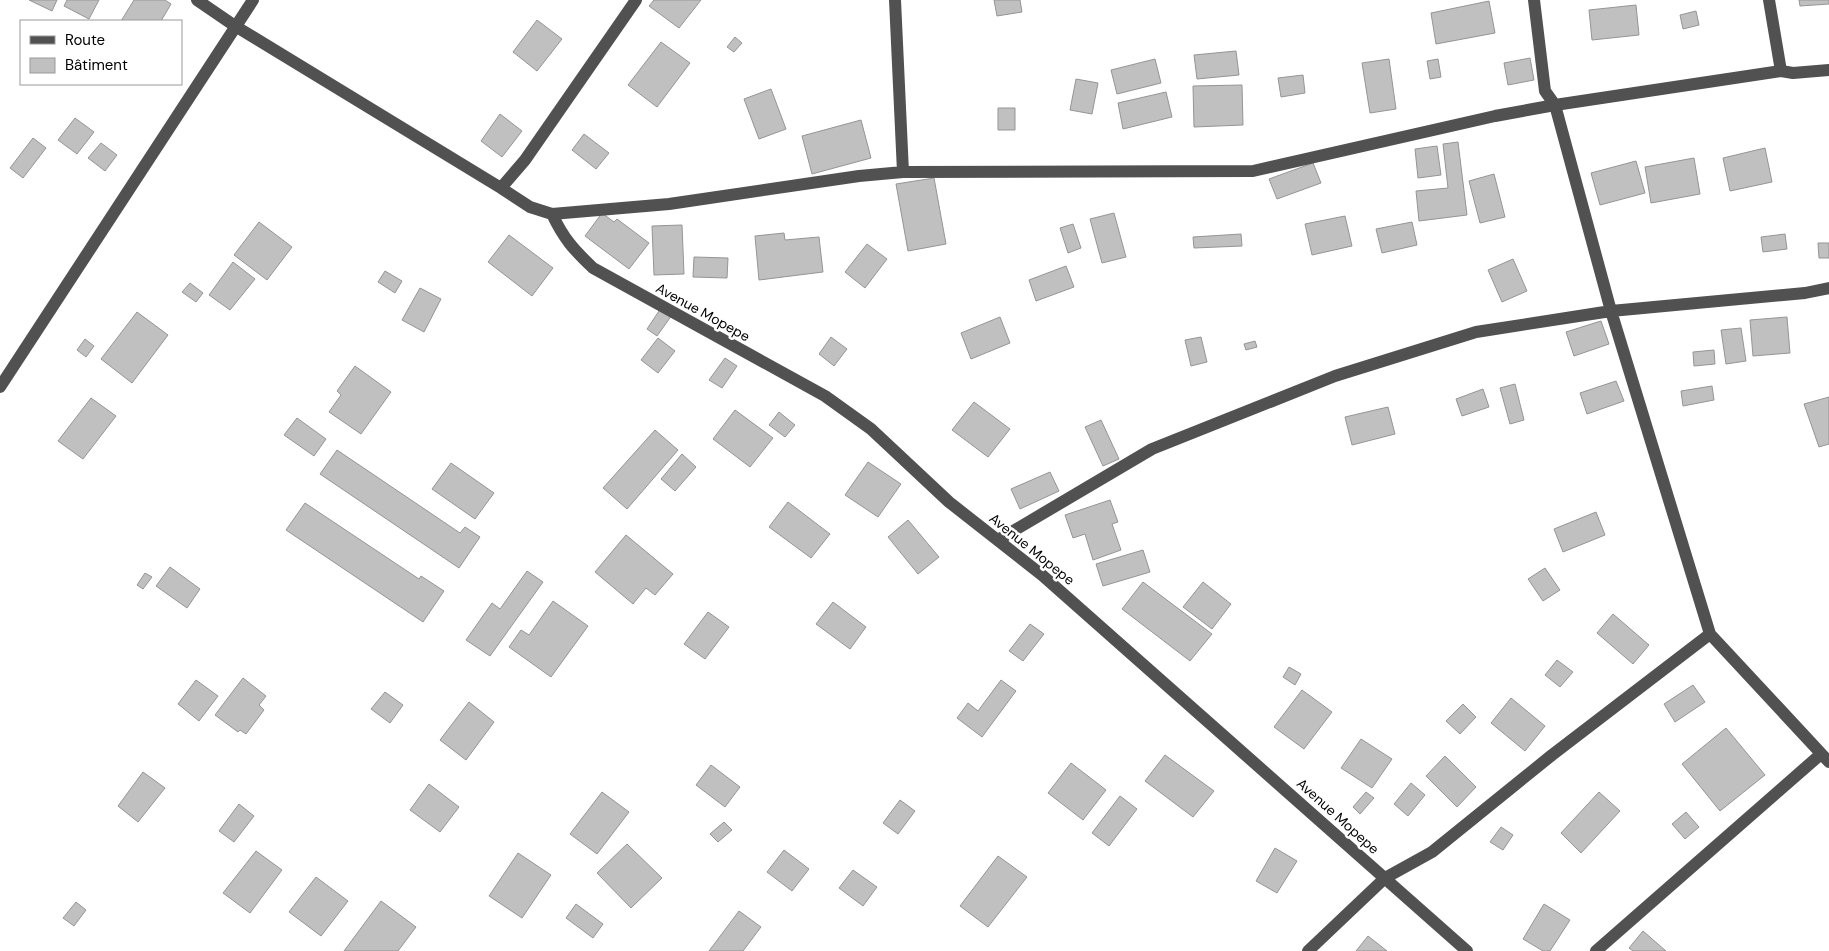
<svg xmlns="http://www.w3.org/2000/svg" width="1829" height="951" viewBox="0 0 1829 951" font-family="'DM Sans',sans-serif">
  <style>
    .building { fill: #c0c0c0; stroke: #959595 }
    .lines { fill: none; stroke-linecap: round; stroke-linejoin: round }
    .minor { stroke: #515151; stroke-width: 12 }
    .labels { text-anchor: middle; stroke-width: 5; stroke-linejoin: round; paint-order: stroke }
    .street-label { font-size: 14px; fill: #000; stroke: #fff }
  </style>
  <rect width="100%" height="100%" fill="#fff"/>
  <path class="building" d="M29 0H57L52 11Z
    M67 0H99L89 19 64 6Z
    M134 0H165L171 4 161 21H121Z
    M654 0H701L679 28 649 6Z
    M994 0H1020L1022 12 997 16Z
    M1799 0H1829V4L1800 6Z
    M1489 1 1495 33 1436 44 1431 13Z
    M1636 5 1639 35 1592 40 1589 10Z
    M1696 11 1699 25 1683 29 1680 15Z
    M537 20 562 39 537 71 513 52Z
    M735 37 742 43 734 52 727 47Z
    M661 42 690 63 657 107 628 85Z
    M1236 51 1239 75 1197 79 1194 55Z
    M1530 58 1534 80 1508 85 1504 63Z
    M1155 59 1161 83 1117 94 1111 70Z
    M1389 59 1396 109 1370 113 1362 63Z
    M1438 59 1441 77 1430 79 1427 61Z
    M1303 75 1305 93 1281 97 1278 78Z
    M1076 79 1098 83 1092 114 1070 110Z
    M1242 85 1243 125 1194 127 1193 86Z
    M771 89 786 129 759 139 744 99Z
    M1166 92 1172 117 1123 129 1118 103Z
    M998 108H1015V130H998Z
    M500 114 522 131 502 157 481 141Z
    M75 118 94 132 77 154 58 140Z
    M861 120 871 158 812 174 802 136Z
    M584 134 609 153 596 169 572 150Z
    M33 138 46 148 23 178 10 168Z
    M1458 142 1467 215 1419 221 1416 191 1448 188 1443 144Z
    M101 143 117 155 105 171 88 158Z
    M1437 146 1441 175 1418 178 1415 149Z
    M1765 148 1772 182 1730 191 1723 158Z
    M1694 158 1700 194 1651 203 1645 167Z
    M1636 161 1645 193 1600 205 1591 173Z
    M1313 163 1321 183 1277 199 1269 179Z
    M1494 174 1505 217 1480 223 1469 181Z
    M934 178 946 244 908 251 896 184Z
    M602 213 614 222 617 219 649 243 629 269 585 236Z
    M1114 213 1126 257 1102 263 1090 219Z
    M1345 216 1352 246 1312 255 1305 224Z
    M259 222 292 247 267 280 234 255Z
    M1412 222 1417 245 1382 253 1376 229Z
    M1073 224 1081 248 1068 253 1060 228Z
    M682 225 684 274 654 275 652 226Z
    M784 233 785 240 819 237 823 272 759 280 755 236Z
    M1241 234 1242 246 1194 248 1193 237Z
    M1785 234 1787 249 1763 252 1761 237Z
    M509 235 553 268 532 296 488 262Z
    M1818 243H1829V258H1819Z
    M867 244 887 259 865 288 845 272Z
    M694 257 728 258 727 278 693 277Z
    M1513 259 1527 291 1502 302 1488 270Z
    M233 262 255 279 230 310 209 295Z
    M1066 266 1074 287 1036 301 1029 280Z
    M385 271 402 281 395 293 378 282Z
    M190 283 203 293 196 302 182 292Z
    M420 288 441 299 424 332 402 320Z
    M661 308 672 315 657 336 647 329Z
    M137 312 168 335 132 383 101 359Z
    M1000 317 1010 343 971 359 961 333Z
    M1787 317 1790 353 1753 356 1750 320Z
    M1601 321 1609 344 1574 356 1566 332Z
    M1741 328 1746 361 1726 364 1721 330Z
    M831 337 847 349 834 366 819 354Z
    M1201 337 1207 362 1191 366 1185 340Z
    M658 338 675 351 658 373 641 360Z
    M85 339 94 346 86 357 77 350Z
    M1255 341 1257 347 1246 350 1244 344Z
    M1714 350 1715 364 1694 366 1693 352Z
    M725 358 737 366 722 388 709 380Z
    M355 366 391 392 361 434 329 412 341 395 337 391Z
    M1616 381 1624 401 1587 414 1580 393Z
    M1515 384 1524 420 1510 424 1500 388Z
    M1712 386 1714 400 1683 406 1681 391Z
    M1483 389 1489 407 1462 416 1456 399Z
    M1829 397V444L1819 447 1804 404Z
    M91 398 116 416 83 459 58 441Z
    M974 402 1010 429 988 457 952 430Z
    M1388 407 1395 434 1352 445 1345 417Z
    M735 410 773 438 750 467 713 439Z
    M779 412 795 425 785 437 769 425Z
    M297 418 326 439 314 456 284 435Z
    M1101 420 1119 459 1103 466 1085 427Z
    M655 430 678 450 627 509 603 488Z
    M337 450 460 533 465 527 480 537 459 568 320 474Z
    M682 454 696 467 675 491 661 479Z
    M868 462 901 484 878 517 845 495Z
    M451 463 494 493 475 519 432 489Z
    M1050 472 1059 491 1020 509 1011 489Z
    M1110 500 1118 522 1112 524 1121 550 1093 560 1085 534 1073 538 1065 515Z
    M788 502 830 534 811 558 769 527Z
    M305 503 419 579 421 576 444 591 423 622 286 530Z
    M1596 512 1605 535 1563 552 1554 529Z
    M908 520 939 557 918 574 888 537Z
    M626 535 673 574 655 595 646 588 633 604 595 572Z
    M1143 550 1150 572 1103 586 1096 564Z
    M170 567 200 589 187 608 156 586Z
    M1545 568 1560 590 1543 601 1528 579Z
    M527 571 543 582 490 656 466 640 492 603 500 609Z
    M145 573 152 577 143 589 137 585Z
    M1143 582 1212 634 1190 661 1122 609Z
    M1203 582 1231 604 1212 629 1183 607Z
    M553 601 588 626 551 677 509 647 521 630 529 635Z
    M833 602 866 627 850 649 816 624Z
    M708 612 729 627 705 659 684 644Z
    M1613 614 1649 645 1633 664 1597 633Z
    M1030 624 1044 634 1023 661 1009 651Z
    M1557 660 1573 672 1560 687 1545 675Z
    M1289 667 1301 674 1295 685 1283 677Z
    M243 678 266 696 259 705 264 710 246 734 240 730 238 732 215 715Z
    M196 680 218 696 199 721 178 704Z
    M1001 680 1016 691 982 737 957 718 968 703 978 711Z
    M1693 685 1705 702 1675 722 1664 704Z
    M1302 690 1332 712 1304 749 1274 727Z
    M385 692 403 705 390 723 371 709Z
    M1511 698 1545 726 1525 751 1491 723Z
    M469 702 494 722 466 760 440 740Z
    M1463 704 1476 717 1460 734 1446 721Z
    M1726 728 1765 775 1720 811 1682 764Z
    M1361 739 1392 759 1372 788 1341 768Z
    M1165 755 1214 791 1193 817 1145 781Z
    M1445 756 1476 787 1457 807 1426 776Z
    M1071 763 1106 790 1083 820 1048 793Z
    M711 765 740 787 725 807 696 785Z
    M143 772 165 788 138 822 118 806Z
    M1411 783 1425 795 1408 816 1394 804Z
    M429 784 459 807 440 832 410 810Z
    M602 792 629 812 597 854 570 834Z
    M1366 792 1374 798 1360 814 1353 807Z
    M1599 792 1620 811 1581 853 1561 833Z
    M1120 796 1137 809 1109 846 1092 833Z
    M900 800 915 811 898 834 883 823Z
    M239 804 254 816 234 842 219 831Z
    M1686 812 1699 827 1685 839 1672 824Z
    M724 822 732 830 718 842 710 834Z
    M1501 827 1513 835 1503 850 1490 842Z
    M627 844 662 878 631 908 597 873Z
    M1275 848 1297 861 1277 893 1256 881Z
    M784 850 809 869 792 891 767 872Z
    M256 851 282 870 250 913 223 893Z
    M518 853 551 875 522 918 489 896Z
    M998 856 1027 877 988 927 960 906Z
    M853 870 877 887 863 906 839 888Z
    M316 877 348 901 321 936 289 912Z
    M381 901 416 927 398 951H344Z
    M76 902 86 910 74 926 63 918Z
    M576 904 603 924 593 938 566 918Z
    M1544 904 1570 920 1550 951H1543L1523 939Z
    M739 911 761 927 743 951H709Z
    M1643 931 1666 951H1633L1629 948Z
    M1368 936 1387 951H1356Z"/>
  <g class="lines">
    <path class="minor" d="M197 0 235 26 501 188 530 207 552 214 669 204 859 176 903 172 1253 171 1495 116 1555 105 1781 71 1793 73 1829 70
      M895 0 903 172
      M1769 0 1781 71
      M501 188 525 160 636 0
      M552 214C564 239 573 249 593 268L825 396 871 429 949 502 1042 575 1467 951
      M0 387 253 0
      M998 540 1152 449 1335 376 1476 332 1611 311 1805 293 1829 288
      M1710 634 1829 762
      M1308 951 1385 878 1432 852 1552 755 1710 634 1611 311 1555 105 1545 91 1534 0
      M1596 951 1821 754"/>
  </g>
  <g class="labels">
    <g class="street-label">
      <text transform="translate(703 312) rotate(29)" y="5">Avenue Mopepe</text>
      <text transform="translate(1032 549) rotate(39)" y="5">Avenue Mopepe</text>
      <text transform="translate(1338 816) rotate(42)" y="5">Avenue Mopepe</text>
    </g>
  </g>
  <rect x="20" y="20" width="162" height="65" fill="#ffffff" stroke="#999999"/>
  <rect x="30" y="36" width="25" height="8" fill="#515151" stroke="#999999"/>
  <text x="65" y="45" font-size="15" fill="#000000">Route</text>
  <rect x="30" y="58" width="25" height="15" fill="#c0c0c0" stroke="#999999"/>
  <text x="65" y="70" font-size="15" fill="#000000">Bâtiment</text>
</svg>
